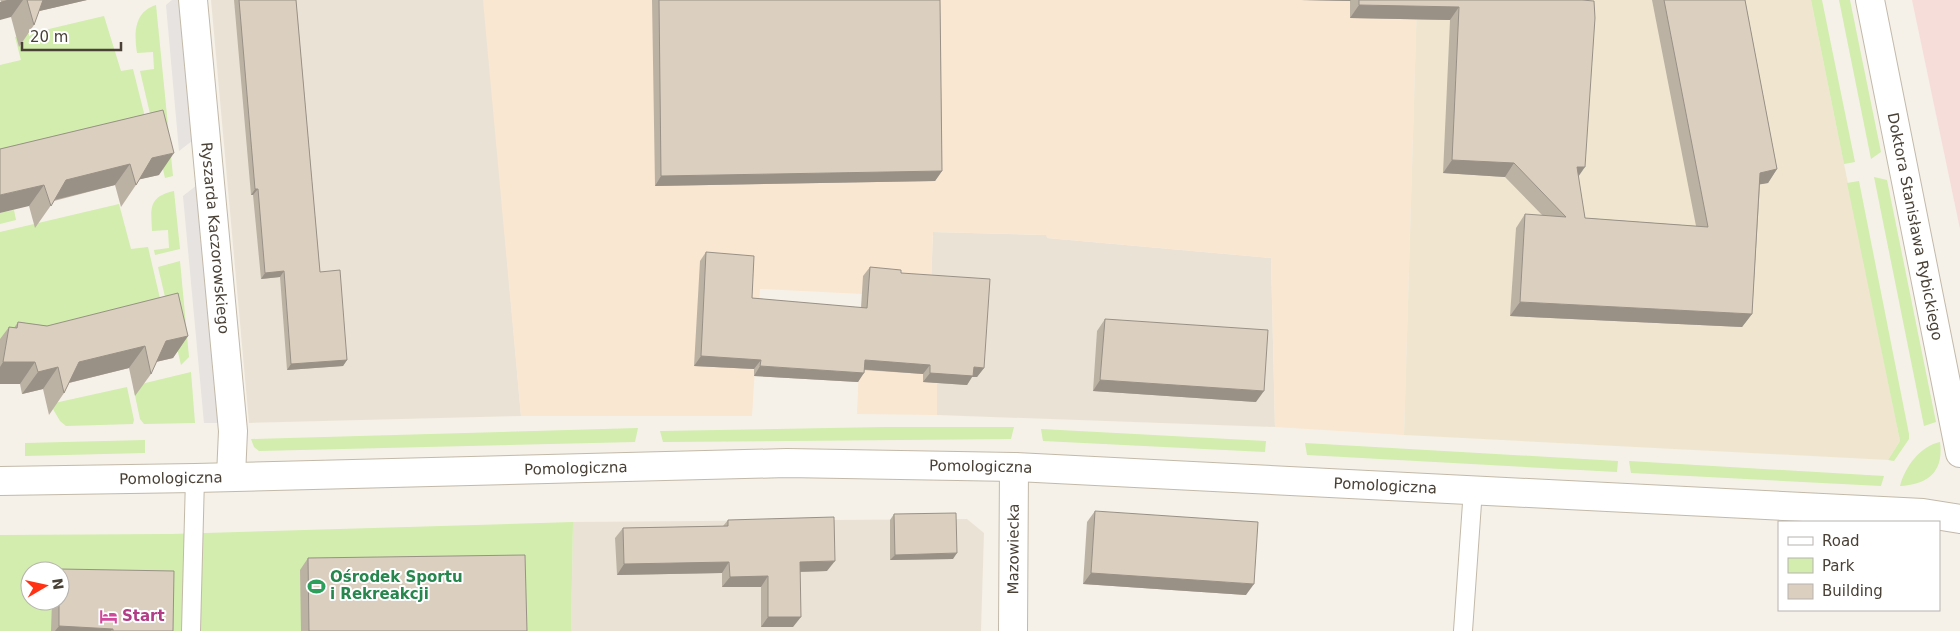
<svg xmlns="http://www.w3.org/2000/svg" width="1960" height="631" viewBox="0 0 1960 631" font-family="'DejaVu Sans',sans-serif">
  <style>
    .residential { fill: #eae3d5 }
    .commercial { fill: #f9e7d1 }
    .education { fill: #f0e6d0 }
    .medical { fill: #f7ddda }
    .green { fill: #d2edad; fill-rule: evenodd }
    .parking { fill: #e6e3e0 }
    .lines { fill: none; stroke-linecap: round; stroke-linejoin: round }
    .service-casing { stroke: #c2b9a9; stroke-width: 20 }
    .minor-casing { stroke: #c2b9a9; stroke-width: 30 }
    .tertiary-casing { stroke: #c2b9a9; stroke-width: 30 }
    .service { stroke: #fff; stroke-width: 18 }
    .minor { stroke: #fff; stroke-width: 28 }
    .tertiary { stroke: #fff; stroke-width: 28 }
    .wall { fill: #bcb2a4 }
    .shaded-wall { fill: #999186 }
    .building { fill: #dbcfbf; stroke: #999186 }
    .labels { text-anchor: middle; stroke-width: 4; stroke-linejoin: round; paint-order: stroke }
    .street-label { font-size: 15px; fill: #4a4136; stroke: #fff }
    .leisure-label { font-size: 15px; font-weight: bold; fill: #27864d; stroke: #fff; text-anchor: start }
    .hotel-label { font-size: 15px; font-weight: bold; fill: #b23c85; stroke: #fff; text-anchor: start }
  </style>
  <rect width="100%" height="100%" fill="#f5f1e8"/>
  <path class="residential" d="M211 0H484L521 416 249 423Z
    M933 232 1047 235V238L1271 258 1275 427 937 415V284L931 283Z
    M967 519 984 533 981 631H571L573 522Z"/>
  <path class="commercial" d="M483 0H1417L1404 435 1275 427 1271 258 1047 238 1046 235 933 232 931 283 937 284V415L857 414 862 294 760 289 752 416H521Z"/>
  <path class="education" d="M1417 0H1811L1900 441 1888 460 1404 435Z"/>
  <path class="medical" d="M1912 0H1960V229L1924 57Z"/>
  <path class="green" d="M1811 0H1822L1855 162 1844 164Z
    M1839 0H1850L1881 152 1871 159Z
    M156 5 173 176 165 178 140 71 154 69 153 52 137 53C134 33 134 12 156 5Z
    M104 16 121 71 133 69 147 125 0 160V65L21 60 15 37Z
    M1874 177 1887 180 1936 422 1924 426Z
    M1859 181 1909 434V439L1894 461 1888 460 1900 441 1847 183Z
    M174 191 180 249 155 255 154 250 169 248 168 230 152 231C151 208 148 197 174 191Z
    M119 204 131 249 148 247 162 307 0 347V232Z
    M14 210 16 220 0 224V213Z
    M180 261 189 357 181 365 158 267Z
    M191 372 195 423 144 424 140 419 133 386Z
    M127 387 134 420 133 424 66 426 60 421 50 404Z
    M886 427H1014L1011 439 663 442 660 431Z
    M638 428 635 442 259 451 254 447 251 439Z
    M1041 429 1266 441 1265 452 1043 441Z
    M145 440V453L25 456V443Z
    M1940 442C1944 472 1928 484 1900 486 1905 467 1920 446 1940 442Z
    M1305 443 1618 461 1617 472 1307 455Z
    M1629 461 1884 476 1881 486 1631 473Z
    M573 522 571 631H0V535L171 534ZM30 571H60V601H30Z"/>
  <path class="parking" d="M172 0H185L197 137 179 151 166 5Z
    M201 182 223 423H204L183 196Z"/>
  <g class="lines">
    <defs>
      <path id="service" d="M191 631 195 478
        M1463 631 1473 489"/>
      <g id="minor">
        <path id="s1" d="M193 0 233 431 231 476"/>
        <path id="s2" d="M1870 0 1960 453"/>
        <path id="s3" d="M1013 631 1014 467"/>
      </g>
      <g id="tertiary">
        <path id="s4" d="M0 481 195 478 787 463 1014 467 1923 513 1960 519"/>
      </g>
    </defs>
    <use href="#service" class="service-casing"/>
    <use href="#minor" class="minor-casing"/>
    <use href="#tertiary" class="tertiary-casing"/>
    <use href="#service" class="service"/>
    <use href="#minor" class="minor"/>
    <use href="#tertiary" class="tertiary"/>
  </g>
  <path class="wall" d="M0 0H87L39 11 34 25 19 47 11 17Z
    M234 0H296L320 272 347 360 343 366 287 370 280 277 261 279 253 195H251Z
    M652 0H940L942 171 935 181 655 186Z
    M1301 0H1582L1578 177 1585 218 1696 226 1652 0H1745L1777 169 1768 183 1760 184 1752 314 1742 327 1510 316 1516 228 1525 214 1543 216 1505 177 1443 173 1450 20 1350 18V1Z
    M163 110 159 175 140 179 121 207 115 185 54 201 35 228 29 206 0 149Z
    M706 252 752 298 861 308 863 276 870 267 901 273 984 368 977 377H972L967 385 923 382V374L864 370 858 382 754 376V369L694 366 700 261Z
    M1105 319 1256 402 1093 391 1097 331Z
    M18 322 47 326 188 336 173 358 156 362 151 374 135 396 129 368 69 383 64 393 49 415 43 389 22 394 20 384H0V339L9 327 14 328Z
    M1095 511 1246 595 1083 584 1087 522Z
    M894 514 953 559 890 560V520Z
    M728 520 827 571 800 572 793 627H761V587H722V573L617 575 615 538 623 528 723 526Z
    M308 558 527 631H301L300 570Z
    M60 569 173 631H51L52 601H60V571H58Z"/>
  <path class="shaded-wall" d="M7 0H23L11 17 0 20V2Z
    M40 0H87L31 13Z
    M1301 0H1351L1350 1Z
    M1359 5 1459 7 1450 20 1350 18Z
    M174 153 159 175 137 180 152 158Z
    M1452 160 1514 163 1505 177 1443 173Z
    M130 164 115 185 50 201 66 180Z
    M1577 167H1585L1576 180Z
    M1777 169 1768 183 1751 186 1760 173Z
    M942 171 935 181 655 186 661 176Z
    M44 185 29 206 0 213V195Z
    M255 189H258L253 195H251Z
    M284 271 280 277 261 279 265 273Z
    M1520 302 1752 314 1742 327 1510 316Z
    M188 336 173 358 151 363 166 341Z
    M145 346 129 368 64 384 79 362Z
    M701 356 761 360 754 369 694 366Z
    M347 360 343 366 287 370 291 364Z
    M865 360 930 365 923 374 858 369Z
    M3 362H35L20 384H0V367Z
    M760 366 864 373 858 382 754 376Z
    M58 367 43 389 22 394 38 372Z
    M974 367 984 368 977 377H972L967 385 923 382 930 373Z
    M1100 380 1264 391 1256 402 1093 391Z
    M957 553 953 559 890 560 895 555Z
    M835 561 827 571 793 572 800 562Z
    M729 562 722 573 617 575 624 564Z
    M1091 573 1254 584 1246 595 1083 584Z
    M768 576 761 587H722L730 577Z
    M768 617H801L793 627H761Z
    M59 626 113 629 111 631H55Z"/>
  <path class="building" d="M27 0H43L34 25Z
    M239 0H296L320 272 340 270 347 360 291 364 284 271 265 273 258 189H255Z
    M659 0H940L942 171 661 176Z
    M1359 0H1582L1594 1 1595 18 1585 167H1577L1585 218 1708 227 1664 0H1745L1777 169 1760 173 1752 314 1520 302 1525 214 1566 217 1514 163 1452 160 1459 7 1359 5Z
    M163 110 174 153 152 158 136 185 130 164 66 180 51 206 44 185 0 195V149Z
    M706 252 754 256 752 298 867 308 870 267 901 270V273L990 279 984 368 974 367 973 376 930 373V365L865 360 864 373 760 366 761 360 701 356Z
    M178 293 188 336 166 341 151 374 145 346 79 362 64 393 58 367 38 372 35 362H3L9 327 17 328 18 322 47 326Z
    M1105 319 1268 330 1264 391 1100 380Z
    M1095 511 1258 522 1254 584 1091 573Z
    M956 513 957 553 895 555 894 514Z
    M834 517 835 561 800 562 801 617H768V576L730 577 729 562 624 564 623 528 728 526V520Z
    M525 555 527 631H309L308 558Z
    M60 569 174 571 173 631H113V629L59 626V601H60Z"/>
  <defs>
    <symbol id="stadium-bare" viewBox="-9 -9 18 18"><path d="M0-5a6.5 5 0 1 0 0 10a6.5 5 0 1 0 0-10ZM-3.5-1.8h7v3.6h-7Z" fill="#2e9e5b" stroke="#fff" stroke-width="2.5" paint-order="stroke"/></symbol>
    <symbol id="hotel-bare" viewBox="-9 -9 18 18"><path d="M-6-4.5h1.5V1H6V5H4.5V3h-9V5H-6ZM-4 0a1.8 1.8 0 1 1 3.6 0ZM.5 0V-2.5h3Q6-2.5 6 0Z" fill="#d1479c" stroke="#fff" stroke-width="2.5" paint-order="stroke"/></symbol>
  </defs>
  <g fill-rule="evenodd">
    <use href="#stadium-bare" x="304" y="574" width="25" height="25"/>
    <use href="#hotel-bare" x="96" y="604" width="25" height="25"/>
  </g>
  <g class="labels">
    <g class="street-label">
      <text dy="5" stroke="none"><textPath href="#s2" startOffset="231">Doktora Stanisława Rybickiego</textPath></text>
      <text dy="5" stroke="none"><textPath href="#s1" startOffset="239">Ryszarda Kaczorowskiego</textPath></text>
      <text dy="5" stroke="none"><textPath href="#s4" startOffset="981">Pomologiczna</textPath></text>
      <text dy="5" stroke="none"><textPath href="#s4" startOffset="576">Pomologiczna</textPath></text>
      <text dy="5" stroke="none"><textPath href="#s4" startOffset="171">Pomologiczna</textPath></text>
      <text dy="5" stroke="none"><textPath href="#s4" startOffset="1386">Pomologiczna</textPath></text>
      <text dy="5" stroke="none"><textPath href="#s3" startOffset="82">Mazowiecka</textPath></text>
    </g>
    <g class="leisure-label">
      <text x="330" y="582">Ośrodek Sportu<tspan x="330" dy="17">i Rekreakcji</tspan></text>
    </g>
    <g class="hotel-label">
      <text x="122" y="621">Start</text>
    </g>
  </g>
  <rect x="1778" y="521" width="162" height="90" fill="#ffffff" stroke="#b7b3af"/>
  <rect x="1788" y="537" width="25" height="8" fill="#ffffff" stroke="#b7b3af"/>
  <text x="1822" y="546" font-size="15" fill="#4a4136">Road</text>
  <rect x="1788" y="558" width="25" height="15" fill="#d2edad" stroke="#b7b3af"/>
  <text x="1822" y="571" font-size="15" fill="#4a4136">Park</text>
  <rect x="1788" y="584" width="25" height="15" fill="#dbcfbf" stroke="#b7b3af"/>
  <text x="1822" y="596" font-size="15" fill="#4a4136">Building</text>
  <g transform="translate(45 586) rotate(81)"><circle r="24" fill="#ffffff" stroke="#b7b3af"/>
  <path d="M0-4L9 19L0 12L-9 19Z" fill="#ff3215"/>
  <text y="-8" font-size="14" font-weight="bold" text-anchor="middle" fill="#4a4136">N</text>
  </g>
  <path d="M22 42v8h99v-8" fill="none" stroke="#4a4136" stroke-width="2.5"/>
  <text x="30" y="42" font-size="15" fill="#4a4136" stroke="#ffffff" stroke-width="4" paint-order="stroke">20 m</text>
</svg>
